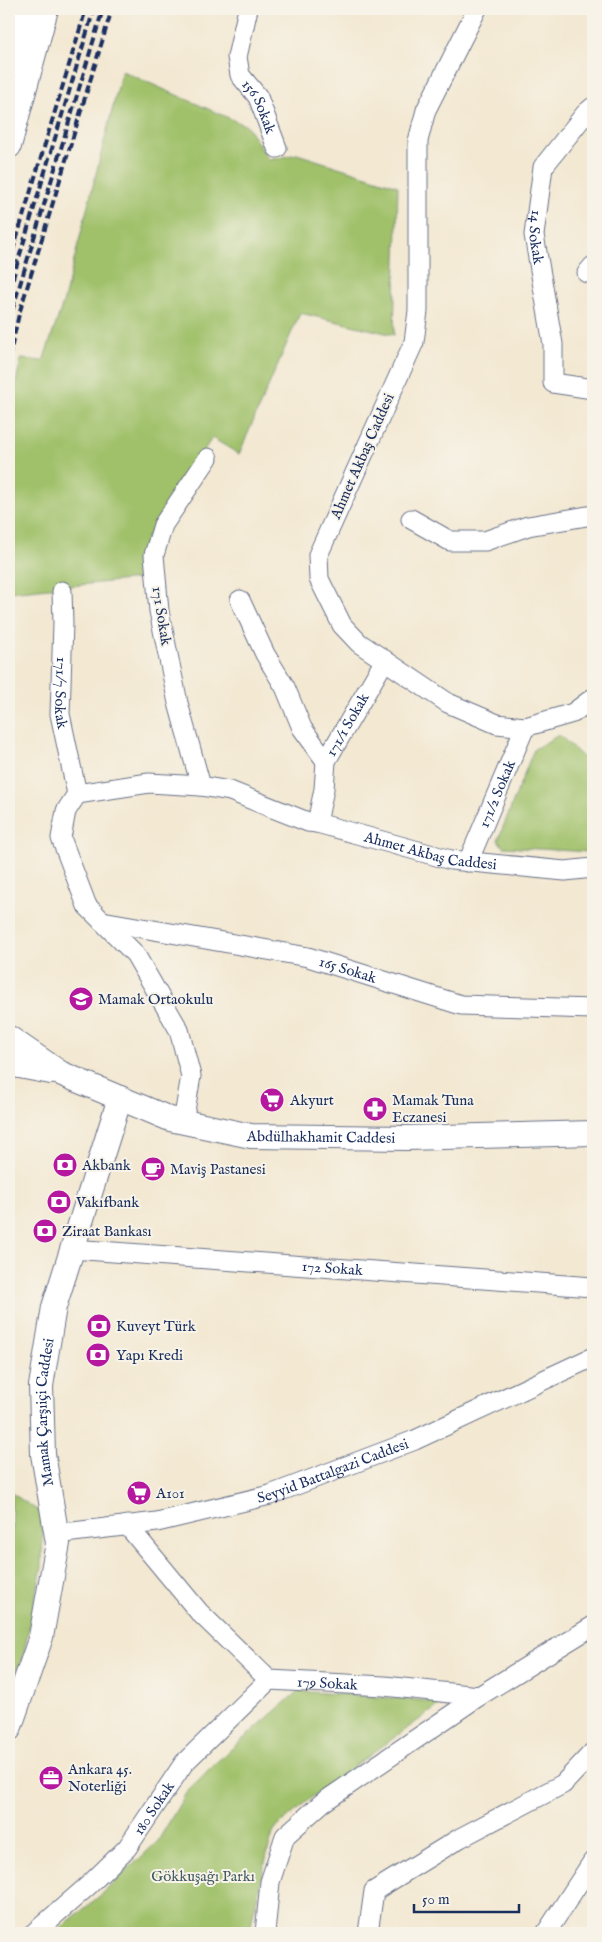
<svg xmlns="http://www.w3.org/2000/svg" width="602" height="1942" viewBox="0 0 602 1942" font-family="'IM FELL English',serif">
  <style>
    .green { fill: #a0c16a; stroke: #5e7864 }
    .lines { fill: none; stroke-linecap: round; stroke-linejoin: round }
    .minor-casing { stroke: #677087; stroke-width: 21 }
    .major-casing { stroke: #677087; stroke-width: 26 }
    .minor { stroke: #fff; stroke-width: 19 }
    .major { stroke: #fff; stroke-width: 24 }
    .rail { stroke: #1b2f5e; stroke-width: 4; stroke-dasharray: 8 4; stroke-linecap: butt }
    .labels { text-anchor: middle; stroke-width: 4; stroke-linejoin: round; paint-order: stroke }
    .street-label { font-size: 15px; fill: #1b2f5e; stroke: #f7f3e8 }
    .poi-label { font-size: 15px; fill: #1b2f5e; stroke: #f7f3e8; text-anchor: start }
    .park-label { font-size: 15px; fill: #435b62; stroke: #f7f3e8 }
  </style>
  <rect width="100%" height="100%" fill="#f7f3e8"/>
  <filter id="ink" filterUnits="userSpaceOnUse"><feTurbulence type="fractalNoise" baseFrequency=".02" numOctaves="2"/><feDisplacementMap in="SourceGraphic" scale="10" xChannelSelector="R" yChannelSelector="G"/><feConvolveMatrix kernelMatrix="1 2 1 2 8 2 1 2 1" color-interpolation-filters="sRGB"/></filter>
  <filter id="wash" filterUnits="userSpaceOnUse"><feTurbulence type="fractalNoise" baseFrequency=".0096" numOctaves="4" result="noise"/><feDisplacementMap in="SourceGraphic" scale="20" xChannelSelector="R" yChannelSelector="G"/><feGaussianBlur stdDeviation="1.12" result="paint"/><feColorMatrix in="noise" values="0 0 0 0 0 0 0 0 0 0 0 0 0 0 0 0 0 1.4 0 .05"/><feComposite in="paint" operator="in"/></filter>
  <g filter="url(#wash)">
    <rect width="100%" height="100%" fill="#f3e8d2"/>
    <path class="green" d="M122 71 247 126 269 160 297 154 398 186 394 335 300 313 239 454 212 438 147 537 140 559 139 579 9 592V414L21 359 43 361 64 300Z
      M559 735 593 766V850L590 852 503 847 498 840 534 749Z
      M10 1492 43 1514 42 1567 22 1661 9 1684V1541L13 1524Z
      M298 1691 444 1702 314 1795 274 1830 267 1854 249 1933H54L102 1894 158 1841 186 1793 212 1766Z"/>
  </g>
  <g filter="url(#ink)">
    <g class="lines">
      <defs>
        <g id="minor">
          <path id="s1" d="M248 9 237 57 240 75 258 97 277 148"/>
          <path d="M477 9 426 110 418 141V311L414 342 318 555 319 579 342 625 359 643 448 703 497 724 525 727 573 713 593 698"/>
          <path id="s2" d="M593 107 585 114 543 167 534 235 553 344V383L593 389"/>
          <path d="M587 273 593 266"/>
          <path d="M411 519 450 541H485L528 526 593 515"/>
          <path id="s3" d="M62 591 63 623 60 714 77 794"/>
          <path d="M240 600 265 654 285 687 302 728 326 761"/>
          <path d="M201 786 178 703 159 611 154 555 163 525 208 458"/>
          <path id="s4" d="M317 823 324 789 326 761 385 660"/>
          <path id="s5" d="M468 862 525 727"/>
          <path id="s6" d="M102 921 308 957 461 1005 593 1009"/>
          <path id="s7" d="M183 1122 191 1076 179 1030 135 954 87 906 61 838 66 811 77 794 149 783 201 786 230 791 308 822 317 823 451 860 565 871 593 868"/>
          <path id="s8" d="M72 1249 593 1287"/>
          <path id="s9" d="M127 1525 199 1612 269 1680 384 1686 479 1696"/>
          <path id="s10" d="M56 1534 157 1522 270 1495 415 1440 593 1357"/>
          <path id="s11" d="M34 1933 89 1885 127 1848 184 1763 269 1680"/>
          <path d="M265 1933 270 1882 285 1836 322 1803 479 1696 593 1626"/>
          <path d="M368 1933 374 1891 460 1838 563 1784 593 1752"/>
          <path d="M546 1933 593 1861"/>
        </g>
        <g id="major">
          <path d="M9 66 25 9"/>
          <path d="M9 146 46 9"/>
          <path id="s12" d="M9 1038 60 1073 170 1119 251 1136 406 1138 593 1133"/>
          <path d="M9 1064 51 1072"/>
          <path id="s13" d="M9 1729 41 1637 58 1543 43 1454 41 1386 54 1307 120 1098"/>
        </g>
      </defs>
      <use href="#minor" class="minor-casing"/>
      <use href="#major" class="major-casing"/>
      <use href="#minor" class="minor"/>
      <use href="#major" class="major"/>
      <path class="rail" d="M9 263 86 9
        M9 291 94 9
        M9 321 103 9
        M9 358 19 314 112 9"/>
    </g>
  </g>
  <defs>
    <symbol id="school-disc" viewBox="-11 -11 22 22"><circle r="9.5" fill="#b5179e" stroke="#f7f3e8"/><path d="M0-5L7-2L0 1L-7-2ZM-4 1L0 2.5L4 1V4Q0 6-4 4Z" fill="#fff"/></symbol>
    <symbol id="supermarket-disc" viewBox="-11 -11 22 22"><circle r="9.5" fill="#b5179e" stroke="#f7f3e8"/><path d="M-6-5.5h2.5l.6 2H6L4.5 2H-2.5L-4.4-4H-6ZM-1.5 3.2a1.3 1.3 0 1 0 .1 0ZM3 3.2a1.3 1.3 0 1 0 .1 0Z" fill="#fff"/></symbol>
    <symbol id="pharmacy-disc" viewBox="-11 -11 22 22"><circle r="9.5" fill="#b5179e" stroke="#f7f3e8"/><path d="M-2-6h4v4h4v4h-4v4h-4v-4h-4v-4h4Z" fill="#fff"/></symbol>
    <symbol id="bank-disc" viewBox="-11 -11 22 22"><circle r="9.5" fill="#b5179e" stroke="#f7f3e8"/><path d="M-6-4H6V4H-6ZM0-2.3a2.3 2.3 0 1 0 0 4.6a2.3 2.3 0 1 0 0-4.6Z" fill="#fff"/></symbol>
    <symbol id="cafe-disc" viewBox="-11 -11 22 22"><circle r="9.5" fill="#b5179e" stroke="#f7f3e8"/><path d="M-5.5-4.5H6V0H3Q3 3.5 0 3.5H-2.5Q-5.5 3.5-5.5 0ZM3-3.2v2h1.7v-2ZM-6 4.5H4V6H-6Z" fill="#fff"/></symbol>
    <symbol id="office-disc" viewBox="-11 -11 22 22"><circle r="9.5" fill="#b5179e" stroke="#f7f3e8"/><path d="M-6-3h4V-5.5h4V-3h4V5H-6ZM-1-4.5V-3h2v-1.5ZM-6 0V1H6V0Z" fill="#fff"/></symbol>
  </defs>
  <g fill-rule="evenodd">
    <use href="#school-disc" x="67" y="985" width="28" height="28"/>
    <use href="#supermarket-disc" x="258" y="1086" width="28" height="28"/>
    <use href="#pharmacy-disc" x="361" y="1095" width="28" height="28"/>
    <use href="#bank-disc" x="51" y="1151" width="28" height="28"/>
    <use href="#cafe-disc" x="139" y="1155" width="28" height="28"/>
    <use href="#bank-disc" x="45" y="1188" width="28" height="28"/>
    <use href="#bank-disc" x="31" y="1217" width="28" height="28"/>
    <use href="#bank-disc" x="85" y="1312" width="28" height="28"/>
    <use href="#bank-disc" x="84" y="1341" width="28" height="28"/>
    <use href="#supermarket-disc" x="125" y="1479" width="28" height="28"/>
    <use href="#office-disc" x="37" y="1764" width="28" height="28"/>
  </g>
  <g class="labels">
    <g class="street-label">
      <text dy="5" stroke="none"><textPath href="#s1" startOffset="105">156 Sokak</textPath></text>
      <text dy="5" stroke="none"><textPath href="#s2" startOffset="149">14 Sokak</textPath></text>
      <text transform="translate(362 456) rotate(-66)" y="5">Ahmet Akbaş Caddesi</text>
      <text transform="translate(162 616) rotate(81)" y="5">171 Sokak</text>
      <text dy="5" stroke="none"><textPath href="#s3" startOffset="102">171/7 Sokak</textPath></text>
      <text dy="5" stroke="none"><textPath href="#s4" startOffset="105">171/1 Sokak</textPath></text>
      <text dy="5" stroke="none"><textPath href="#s5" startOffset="74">171/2 Sokak</textPath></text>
      <text dy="5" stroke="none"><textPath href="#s7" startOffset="735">Ahmet Akbaş Caddesi</textPath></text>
      <text dy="5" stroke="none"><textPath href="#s6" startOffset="251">165 Sokak</textPath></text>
      <text dy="5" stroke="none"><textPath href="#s12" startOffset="334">Abdülhakhamit Caddesi</textPath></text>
      <text dy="5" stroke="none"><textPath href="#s8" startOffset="261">172 Sokak</textPath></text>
      <text dy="5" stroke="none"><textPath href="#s13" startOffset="325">Mamak Çarşıiçi Caddesi</textPath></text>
      <text dy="5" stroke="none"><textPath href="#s10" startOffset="285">Seyyid Battalgazi Caddesi</textPath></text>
      <text dy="5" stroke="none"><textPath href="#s9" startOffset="269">179 Sokak</textPath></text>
      <text dy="5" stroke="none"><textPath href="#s11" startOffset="174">180 Sokak</textPath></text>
    </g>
    <g class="poi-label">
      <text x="98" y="1004">Mamak Ortaokulu</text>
      <text x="290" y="1105">Akyurt</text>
      <text x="392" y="1105">Mamak Tuna<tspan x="392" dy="17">Eczanesi</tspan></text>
      <text x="82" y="1170">Akbank</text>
      <text x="170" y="1174">Maviş Pastanesi</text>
      <text x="76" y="1207">Vakıfbank</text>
      <text x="62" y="1236">Ziraat Bankası</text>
      <text x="116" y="1331">Kuveyt Türk</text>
      <text x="116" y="1360">Yapı Kredi</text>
      <text x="156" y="1498">A101</text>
      <text x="68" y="1774">Ankara 45.<tspan x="68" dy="17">Noterliği</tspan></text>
    </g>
    <g class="park-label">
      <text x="203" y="1881">Gökkuşağı Parkı</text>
    </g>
  </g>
  <rect width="602" height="1942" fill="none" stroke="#f7f3e8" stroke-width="30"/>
  <path d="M414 1904v8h105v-8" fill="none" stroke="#1b2f5e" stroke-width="2.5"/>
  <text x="422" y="1904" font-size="15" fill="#1b2f5e" stroke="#f7f3e8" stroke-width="4" paint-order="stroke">50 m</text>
</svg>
